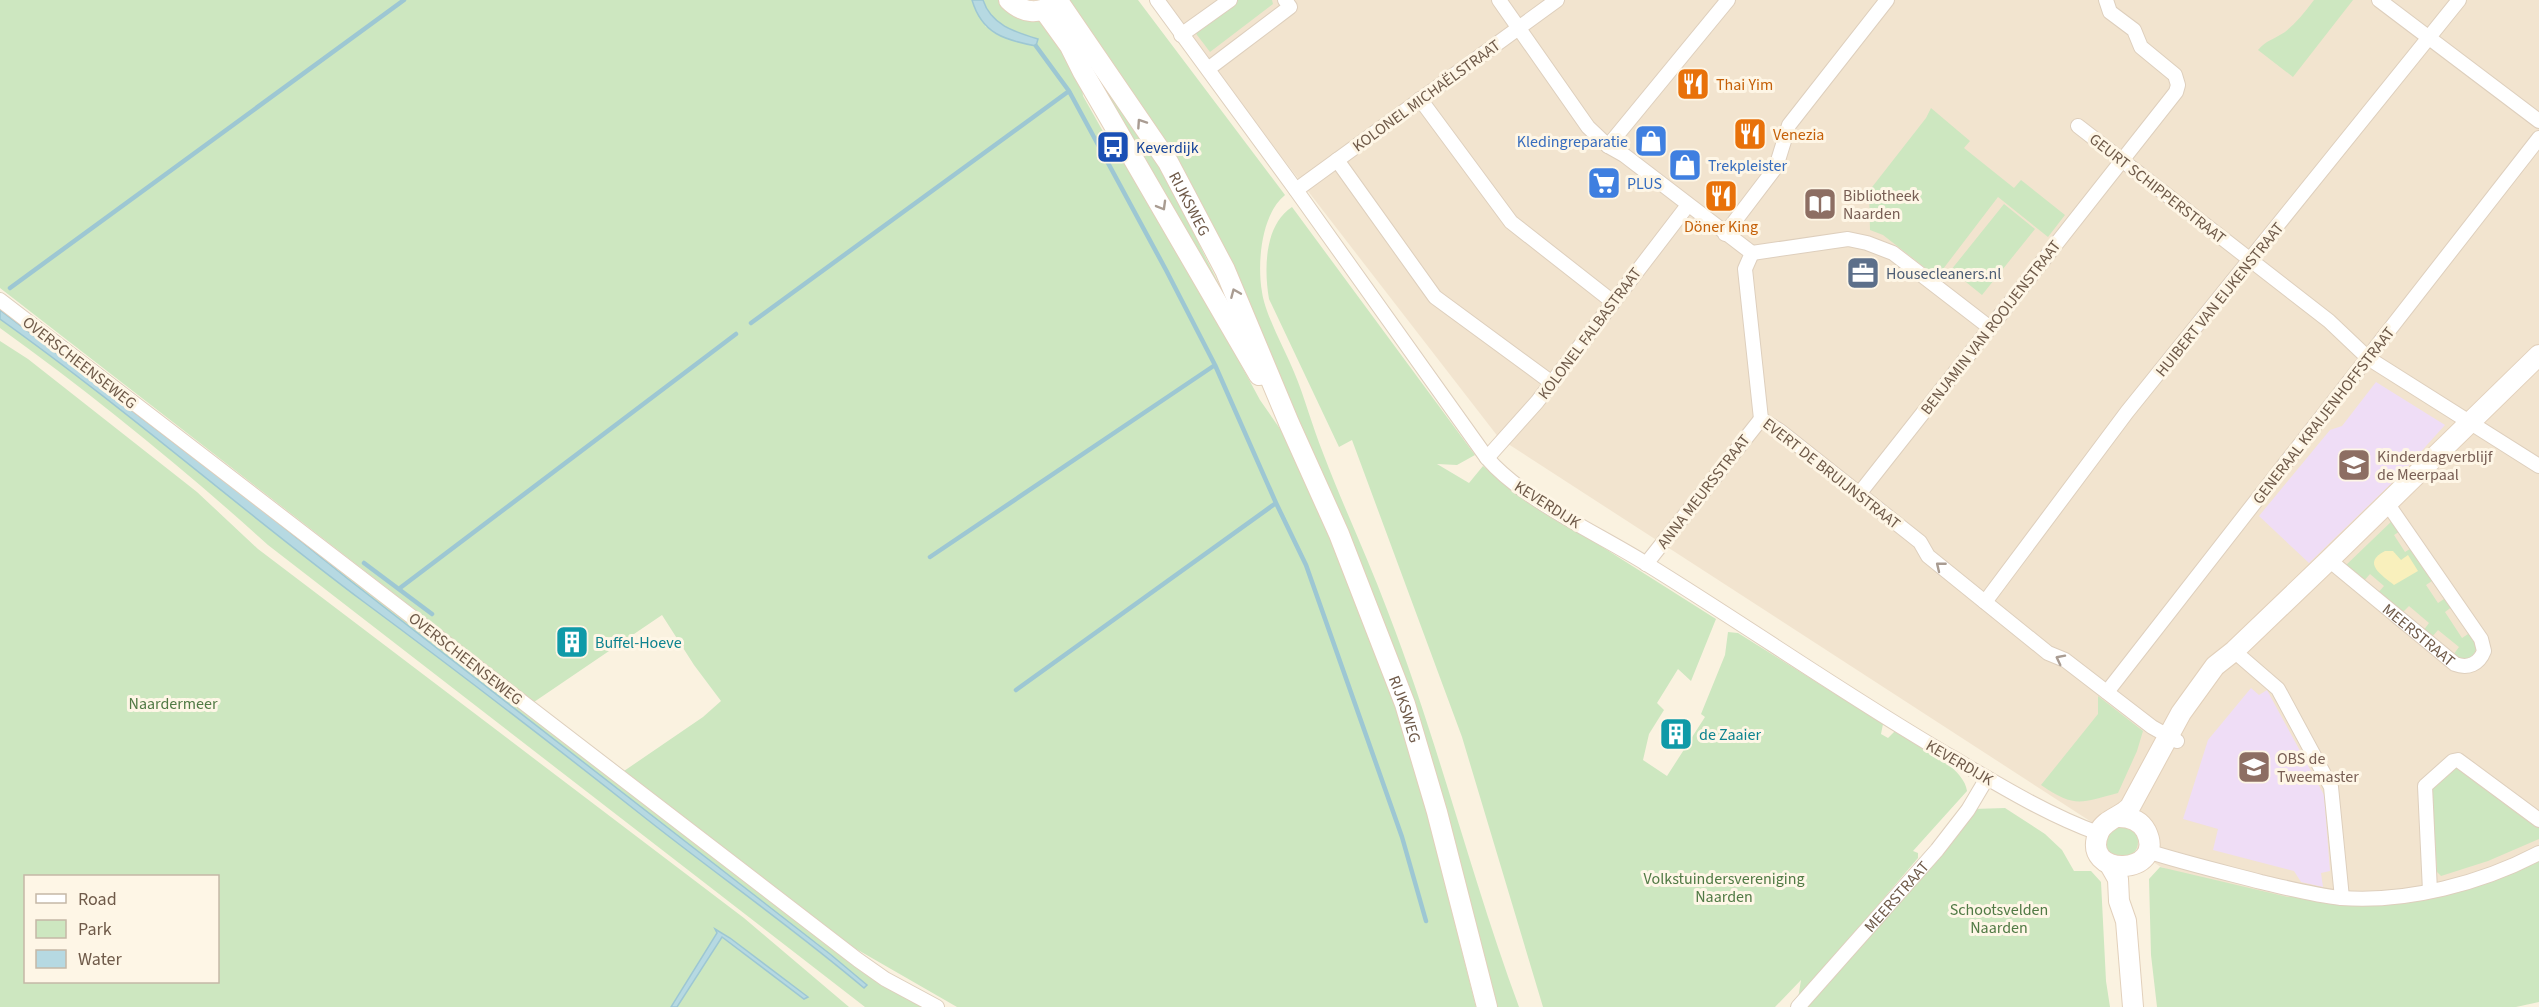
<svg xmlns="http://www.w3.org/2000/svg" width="2539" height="1007" viewBox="0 0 2539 1007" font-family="'Source Sans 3',sans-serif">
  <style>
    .residential { fill: #f2e4cf }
    .education { fill: #efddf6 }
    .green { fill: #cde7c0; fill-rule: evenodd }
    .sand { fill: #f9f0bc }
    .water { fill: #b6d9e2; stroke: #9dc7d3; stroke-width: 1.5 }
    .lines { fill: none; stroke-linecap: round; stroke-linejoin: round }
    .stream { stroke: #9dc7d3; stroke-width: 4.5 }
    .street-casing { stroke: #decfbd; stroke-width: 16 }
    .secondary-casing { stroke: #e2d0bb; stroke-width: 22 }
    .street { stroke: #fff; stroke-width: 14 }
    .secondary { stroke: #fff; stroke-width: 20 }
    .oneway { stroke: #a99c92 }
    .labels { text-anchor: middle; stroke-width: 6; stroke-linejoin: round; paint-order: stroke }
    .food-label { font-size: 16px; fill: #c56008; stroke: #fef6e6; text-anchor: start }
    .street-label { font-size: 16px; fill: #6f5a49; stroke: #fef6e6 }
    .shop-label { font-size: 16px; fill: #366cbe; stroke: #fef6e6; text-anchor: start }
    .transit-label { font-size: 16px; fill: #164399; stroke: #fef6e6; text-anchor: start }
    .education-label { font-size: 16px; fill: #785e54; stroke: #fef6e6; text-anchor: start }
    .service-label { font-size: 16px; fill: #4e5e75; stroke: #fef6e6; text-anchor: start }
    .culture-label { font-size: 16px; fill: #0d838f; stroke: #fef6e6; text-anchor: start }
    .park-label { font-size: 16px; fill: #517a45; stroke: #fef6e6 }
  </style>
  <rect width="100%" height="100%" fill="#faf2e0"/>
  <path class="residential" d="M1160 0H2539V858L2401 909 2236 893 2161 867 1499 438Z"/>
  <path class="education" d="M2376 382 2445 425 2399 476 2309 563 2259 516 2330 430 2342 426Z
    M2251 688 2259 695 2267 690 2324 795 2330 871 2321 873 2323 887 2301 882 2294 871 2213 850 2218 829 2183 819 2208 740Z"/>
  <path class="green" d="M0 0H972L986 27 1021 34C1004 28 989 18 983 0H1002L1046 23 1081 80 1083 96 1118 158 1142 181 1260 400 1285 436 1321 514 1382 668 1415 766 1476 1007H957L851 946 624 771 703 717 721 701 694 665 662 615 534 702 0 288Z
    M1068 0H1138L1285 195C1261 214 1257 264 1262 292 1265 314 1285 350 1294 372 1305 398 1312 426 1323 453 1343 506 1368 558 1388 612 1438 741 1471 877 1519 1007H1497L1439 799 1238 286Z
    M1237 0H1272L1273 4 1210 52 1194 31Z
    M2314 0H2353L2293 77 2258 50C2266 40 2275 39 2285 32 2296 23 2305 12 2314 0Z
    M1082 44 1167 171 1200 246 1267 381 1087 69Z
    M1931 108 1970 141 1964 148 2014 188 2021 180 2065 215 2048 237 1998 197 1937 277 1883 235 1870 230 1869 191 1926 118Z
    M2004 204 2035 229 1982 295 1951 270Z
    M1292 207 1475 455 1457 465 1437 464 1469 483 1483 466 1514 491 1716 619 1691 681 1678 669 1657 703 1664 710 1649 734 1643 760 1667 776 1705 717 1701 714 1725 655 1728 632 1738 633 1883 724 1881 734 1888 738 1895 731C1915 744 1964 766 1967 791L1913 851 1918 853V858L1798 999 1801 980 1775 1007H1543L1462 737 1352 440 1339 447 1269 299C1264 270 1264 225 1292 207Z
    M0 319 252 497 929 1007H865L268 545C183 468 93 395 0 328ZM731 883 818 944 847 974Z
    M0 341 28 359 197 492 258 549 744 918 849 1007H0ZM26 876H218V982H26Z
    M2395 518 2402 530 2394 535 2405 552 2413 547 2435 579 2426 585 2438 603 2447 597 2453 606 2445 612 2462 638 2471 632 2478 644 2473 657 2466 660 2453 655 2459 647 2438 630 2432 637 2423 631 2429 623 2409 606 2402 613 2377 594 2384 586 2370 574 2363 582 2344 567Z
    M2098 696 2143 731 2137 751 2118 793C2080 803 2075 808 2041 785L2098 714Z
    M2451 766H2456L2539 828V839L2488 861 2441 876 2437 872 2432 790Z
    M2005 808 2045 834 2062 850 2074 871H2091L2101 882 2106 981 2110 1007H1803L1973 809Z
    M2106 842a16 16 0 1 1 32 0a16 16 0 1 1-32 0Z
    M2539 856V1002L2516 1007H2157L2151 955 2149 879 2160 867 2288 897 2295 895 2398 900Z"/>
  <path class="sand" d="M2385 551H2393L2401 560 2408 555 2418 571 2394 585C2382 575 2361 563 2385 551Z"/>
  <path class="water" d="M972 0H983C991 25 1015 32 1038 39L1036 46C1005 40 982 34 972 0Z
    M0 310 262 510 348 579 830 954 867 985 864 988C792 927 713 872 639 813 548 741 457 671 364 602 241 510 125 408 0 319Z
    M715 929 730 938 808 997 804 999 722 937 677 1007H671L717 933Z"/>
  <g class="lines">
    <path class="stream" d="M1036 46 1069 91 1166 270 1215 365 1276 503
      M10 288 404 0
      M751 323 1069 91
      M930 557 1215 365
      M364 563 432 614
      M400 588 736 334
      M1016 690 1276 503 1306 565 1402 837 1426 921"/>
    <defs>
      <g id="street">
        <path d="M1157 0 1296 190 1487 458C1523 500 1597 533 1645 563 1749 627 1848 697 1953 758 1999 785 2048 815 2098 833"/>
        <path d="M1499 0 1588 127 1608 146 1624 155 1752 253 1745 269 1761 419"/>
        <path d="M2379 0 2539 121"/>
        <path d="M1181 35 1230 0"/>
        <path d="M1208 69 1290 7 1285 0"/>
        <path d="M1420 99 1511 222 1613 302"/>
        <path d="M2078 126 2329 321 2368 358 2539 466"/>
        <path d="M1608 146 1728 0"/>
        <path d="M1337 160 1435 297 1552 383"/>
        <path d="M1296 190 1557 0"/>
        <path d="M1725 234 1776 167 1789 125 1887 0"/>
        <path d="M1752 253 1848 239 1867 243 1893 253 1989 327"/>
        <path d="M0 300 858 960 885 979 937 1007"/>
        <path d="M1761 419 1780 431 1920 542 1928 556 2048 653 2065 660 2152 727 2177 741"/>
        <path d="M1487 458 1537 402 1688 205"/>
        <path d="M1859 494 2176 92 2178 85 2175 75 2141 47 2134 30 2110 12 2106 0"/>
        <path id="s1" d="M2329 560 2455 664C2468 669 2479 664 2484 651L2481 639 2387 503"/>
        <path d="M1646 564 1761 419"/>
        <path d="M1985 602 2127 412 2459 0"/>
        <path d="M2234 651 2278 689 2331 787 2342 898"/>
        <path d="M2107 692 2539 138"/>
        <path d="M2147 851C2185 863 2223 872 2261 882 2287 888 2314 895 2341 898 2407 903 2482 883 2539 853"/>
        <path d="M2430 891 2425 786 2453 761 2458 760 2539 820"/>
        <path id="s2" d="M1798 1007 1937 850 1968 810 1987 778"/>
      </g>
      <g id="secondary">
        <path d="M1009 0C1022 13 1039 15 1054 4"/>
        <path id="s3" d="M1058 1 1168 162 1225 270 1289 423 1339 534 1405 704 1437 812 1487 1007"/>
        <path d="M1044 10 1070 46 1083 72 1259 375"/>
        <path d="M2119 817C2130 817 2140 820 2146 831 2168 876 2079 879 2099 832 2105 819 2121 817 2130 807L2181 713 2215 666 2234 651 2329 560 2539 355"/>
        <path d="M2110 865 2118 879 2119 901 2126 921 2133 1007"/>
      </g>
    </defs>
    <use href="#street" class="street-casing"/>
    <use href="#secondary" class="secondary-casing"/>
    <use href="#street" class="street"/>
    <use href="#secondary" class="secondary"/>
  </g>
  <defs><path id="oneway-chevron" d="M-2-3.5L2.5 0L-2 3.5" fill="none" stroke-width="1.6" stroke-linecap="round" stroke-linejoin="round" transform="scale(1.5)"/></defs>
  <g class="oneway">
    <use href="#oneway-chevron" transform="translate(1141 123) rotate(-124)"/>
    <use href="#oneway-chevron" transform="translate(1162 206) rotate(60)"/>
    <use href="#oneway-chevron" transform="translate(1235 293) rotate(-113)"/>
    <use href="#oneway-chevron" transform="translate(1940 566) rotate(-141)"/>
    <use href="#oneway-chevron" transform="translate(2060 659) rotate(-153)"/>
  </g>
  <defs>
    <symbol id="restaurant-square" viewBox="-11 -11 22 22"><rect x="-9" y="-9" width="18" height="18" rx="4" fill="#e8710a" stroke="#fef6e6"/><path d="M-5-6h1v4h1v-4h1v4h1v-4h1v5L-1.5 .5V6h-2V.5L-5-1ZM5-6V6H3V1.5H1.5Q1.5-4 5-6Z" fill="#fff"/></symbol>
    <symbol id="shop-square" viewBox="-11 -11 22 22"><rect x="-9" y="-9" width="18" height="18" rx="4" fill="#3f7fe0" stroke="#fef6e6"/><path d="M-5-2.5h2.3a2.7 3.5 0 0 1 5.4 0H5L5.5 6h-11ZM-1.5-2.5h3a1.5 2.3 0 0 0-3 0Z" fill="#fff"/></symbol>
    <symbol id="bus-square" viewBox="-11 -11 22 22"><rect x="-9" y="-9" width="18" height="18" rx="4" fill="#1a4fb4" stroke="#fef6e6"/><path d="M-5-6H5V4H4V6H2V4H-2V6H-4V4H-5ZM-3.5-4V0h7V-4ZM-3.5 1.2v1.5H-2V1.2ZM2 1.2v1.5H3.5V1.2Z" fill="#fff"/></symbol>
    <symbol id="supermarket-square" viewBox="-11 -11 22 22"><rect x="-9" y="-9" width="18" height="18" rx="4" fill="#3f7fe0" stroke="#fef6e6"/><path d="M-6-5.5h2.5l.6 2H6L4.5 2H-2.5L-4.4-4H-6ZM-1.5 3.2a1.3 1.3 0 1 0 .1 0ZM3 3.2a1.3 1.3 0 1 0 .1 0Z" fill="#fff"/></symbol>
    <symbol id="library-square" viewBox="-11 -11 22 22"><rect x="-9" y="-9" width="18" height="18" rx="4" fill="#8d6e63" stroke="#fef6e6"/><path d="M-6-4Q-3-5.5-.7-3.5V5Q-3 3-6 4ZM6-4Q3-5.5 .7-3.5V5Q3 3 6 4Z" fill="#fff"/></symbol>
    <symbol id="office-square" viewBox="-11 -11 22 22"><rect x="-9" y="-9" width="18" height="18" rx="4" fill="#5c6f8a" stroke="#fef6e6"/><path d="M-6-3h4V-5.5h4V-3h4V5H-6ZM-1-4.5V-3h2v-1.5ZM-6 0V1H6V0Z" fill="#fff"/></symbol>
    <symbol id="school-square" viewBox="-11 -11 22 22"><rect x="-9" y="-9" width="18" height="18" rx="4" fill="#8d6e63" stroke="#fef6e6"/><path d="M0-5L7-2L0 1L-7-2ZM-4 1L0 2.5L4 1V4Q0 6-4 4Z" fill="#fff"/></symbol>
    <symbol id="building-square" viewBox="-11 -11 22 22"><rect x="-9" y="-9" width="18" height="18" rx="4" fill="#0f9aa8" stroke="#fef6e6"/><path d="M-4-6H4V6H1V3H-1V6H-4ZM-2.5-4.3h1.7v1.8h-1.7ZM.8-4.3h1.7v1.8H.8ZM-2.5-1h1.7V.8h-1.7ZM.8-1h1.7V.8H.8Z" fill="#fff"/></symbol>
  </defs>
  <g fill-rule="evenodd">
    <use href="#restaurant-square" x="1674" y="65" width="38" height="38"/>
    <use href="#restaurant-square" x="1731" y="115" width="38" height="38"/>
    <use href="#shop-square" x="1632" y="122" width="38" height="38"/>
    <use href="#bus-square" x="1094" y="128" width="38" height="38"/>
    <use href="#shop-square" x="1666" y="146" width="38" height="38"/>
    <use href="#supermarket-square" x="1585" y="164" width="38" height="38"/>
    <use href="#restaurant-square" x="1702" y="177" width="38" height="38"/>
    <use href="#library-square" x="1801" y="185" width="38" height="38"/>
    <use href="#office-square" x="1844" y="254" width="38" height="38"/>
    <use href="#school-square" x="2335" y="446" width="38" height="38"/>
    <use href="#building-square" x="553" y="623" width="38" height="38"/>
    <use href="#building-square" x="1657" y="715" width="38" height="38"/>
    <use href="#school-square" x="2235" y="748" width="38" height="38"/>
  </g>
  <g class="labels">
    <g class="food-label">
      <text x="1716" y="90">Thai Yim</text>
      <text x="1773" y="140">Venezia</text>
      <text x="1721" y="232" text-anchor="middle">Döner King</text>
    </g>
    <g class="street-label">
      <text transform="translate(1426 95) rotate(-36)" y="6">KOLONEL MICHAËLSTRAAT</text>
      <text transform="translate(2158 188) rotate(38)" y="6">GEURT SCHIPPERSTRAAT</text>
      <text dy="6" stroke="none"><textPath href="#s3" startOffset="242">RIJKSWEG</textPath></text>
      <text transform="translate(2219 299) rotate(-51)" y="6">HUIBERT VAN EIJKENSTRAAT</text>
      <text transform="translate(1990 327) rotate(-52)" y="6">BENJAMIN VAN ROOIJENSTRAAT</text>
      <text transform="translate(1589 333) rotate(-53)" y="6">KOLONEL FALBASTRAAT</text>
      <text transform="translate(80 362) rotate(38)" y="6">OVERSCHEENSEWEG</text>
      <text transform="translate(2323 415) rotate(-52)" y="6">GENERAAL KRAIJENHOFFSTRAAT</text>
      <text transform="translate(1832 473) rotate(38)" y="6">EVERT DE BRUIJNSTRAAT</text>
      <text transform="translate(1703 491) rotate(-52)" y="6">ANNA MEURSSTRAAT</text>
      <text transform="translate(1548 504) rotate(32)" y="6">KEVERDIJK</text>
      <text dy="6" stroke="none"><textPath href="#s1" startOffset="117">MEERSTRAAT</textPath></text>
      <text transform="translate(466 658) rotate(38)" y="6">OVERSCHEENSEWEG</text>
      <text dy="6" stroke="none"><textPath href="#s3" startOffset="792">RIJKSWEG</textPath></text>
      <text transform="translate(1960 762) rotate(30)" y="6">KEVERDIJK</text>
      <text dy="6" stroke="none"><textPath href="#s2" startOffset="148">MEERSTRAAT</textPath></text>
    </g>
    <g class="shop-label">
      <text x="1628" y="147" text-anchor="end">Kledingreparatie</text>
      <text x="1708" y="171">Trekpleister</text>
      <text x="1627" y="189">PLUS</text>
    </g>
    <g class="transit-label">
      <text x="1136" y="153">Keverdijk</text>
    </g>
    <g class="education-label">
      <text x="1843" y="201">Bibliotheek<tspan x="1843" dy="18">Naarden</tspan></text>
      <text x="2377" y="462">Kinderdagverblijf<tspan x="2377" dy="18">de Meerpaal</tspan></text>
      <text x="2277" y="764">OBS de<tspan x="2277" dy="18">Tweemaster</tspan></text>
    </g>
    <g class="service-label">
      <text x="1886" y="279">Housecleaners.nl</text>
    </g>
    <g class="culture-label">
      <text x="595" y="648">Buffel-Hoeve</text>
      <text x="1699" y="740">de Zaaier</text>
    </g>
    <g class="park-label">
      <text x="173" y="709">Naardermeer</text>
      <text x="1724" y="884">Volkstuindersvereniging<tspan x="1724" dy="18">Naarden</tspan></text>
      <text x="1999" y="915">Schootsvelden<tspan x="1999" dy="18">Naarden</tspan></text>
    </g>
  </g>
  <rect x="24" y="875" width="195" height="108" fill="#fef6e6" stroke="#c5b8a7" stroke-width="1.5"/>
  <rect x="36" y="894" width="30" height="9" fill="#ffffff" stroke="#c5b8a7" stroke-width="1.5"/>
  <text x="78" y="905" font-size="18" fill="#6f5a49">Road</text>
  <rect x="36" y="920" width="30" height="18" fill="#cde7c0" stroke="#c5b8a7" stroke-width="1.5"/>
  <text x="78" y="935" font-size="18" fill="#6f5a49">Park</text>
  <rect x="36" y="950" width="30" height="18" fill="#b6d9e2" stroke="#c5b8a7" stroke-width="1.5"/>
  <text x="78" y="965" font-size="18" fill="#6f5a49">Water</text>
</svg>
